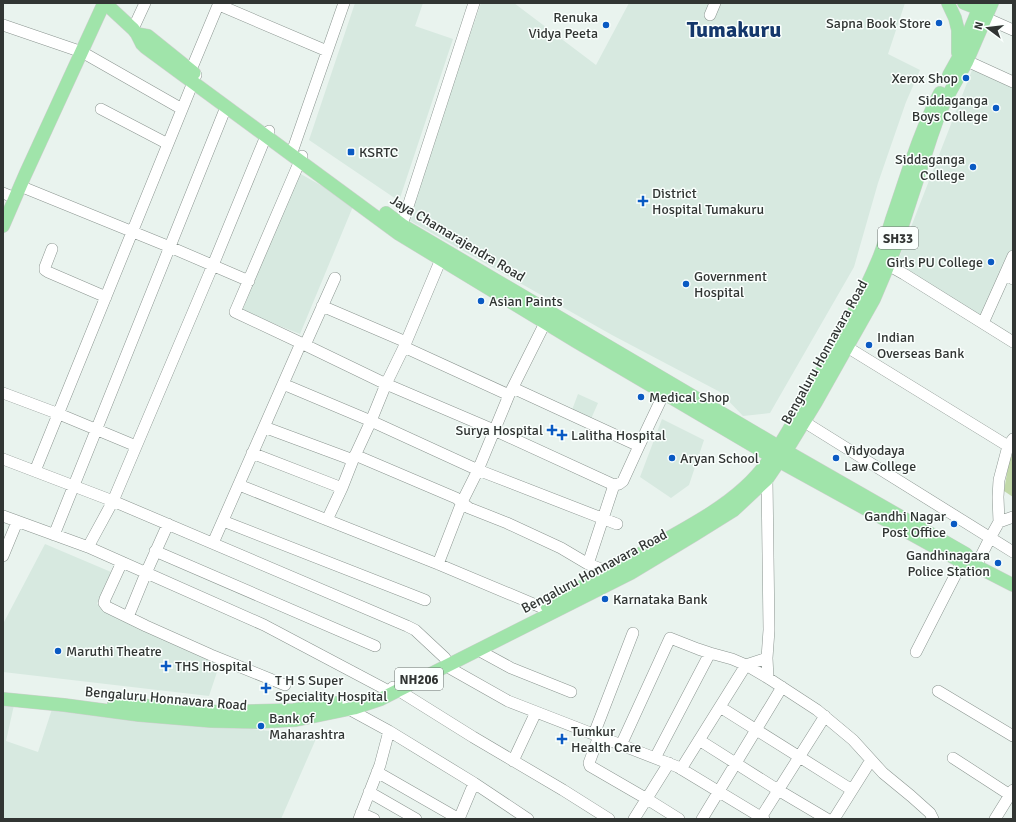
<svg xmlns="http://www.w3.org/2000/svg" width="1016" height="822" viewBox="0 0 1016 822" font-family="Signika,sans-serif">
  <style>
    .built { fill: #d7e9e0 }
    .green { fill: #c2d9a9 }
    .lines { fill: none; stroke-linecap: round; stroke-linejoin: round }
    .minor-casing { stroke: #8b9590; stroke-width: 12 }
    .major-casing { stroke: #cecfce; stroke-width: 14 }
    .minor { stroke: #fff; stroke-width: 11 }
    .major { stroke: #a0e4aa; stroke-width: 13 }
    .poi-dot { fill: #0a5ac3; stroke: #fafffd; stroke-width: 1.5 }
    .labels { text-anchor: middle; stroke-width: 3; stroke-linejoin: round; paint-order: stroke }
    .shield { fill: #fafffd; stroke: #6d7270; stroke-width: 1 }
    .shield-label { font-size: 13px; font-weight: bold; fill: #313533 }
    .poi-label { font-size: 14px; fill: #313533; stroke: #fafffd; text-anchor: start }
    .street-label { font-size: 14px; fill: #313533; stroke: #fafffd }
    .town-label { font-size: 22px; font-weight: bold; fill: #14376b; stroke: #fafffd }
  </style>
  <rect width="100%" height="100%" fill="#e9f3ee"/>
  <path class="built" d="M355 3H423L415 26 453 39 399 201 309 140Z
    M481 3H514L596 65 629 3H905L888 54 920 70 906 102 878 183 854 267 770 413 743 416 720 392 612 335 407 219Z
    M974 65 1013 82V252L982 316 897 263Z
    M299 173 354 204 300 334 242 311Z
    M578 394 598 403 591 419 572 410Z
    M662 419 704 440 689 485 671 498 640 477Z
    M45 544 111 572 97 604 221 660 209 696 3 672V624Z
    M3 704 14 705 6 741 38 752 53 706 286 733 319 732 281 819H3Z"/>
  <path class="green" d="M1013 454V497L1004 491 1009 461Z"/>
  <g class="lines">
    <defs>
      <path id="minor" d="M219 5 327 51
        M710 15 715 3
        M979 15 1013 30
        M3 25 82 52 182 109
        M133 29 145 3
        M967 61 1013 82
        M191 70 219 3
        M101 109 168 144
        M291 155 344 3
        M302 156 235 312 301 343 386 384 494 430 614 485 619 484 623 481 639 446 667 387
        M20 186 170 247 249 281
        M3 193 15 198
        M400 231 474 3
        M52 249 45 267V270L48 272 106 297
        M888 265 904 274 1013 342
        M1005 274 1013 256
        M322 306 406 342
        M983 323 1005 274 1013 279
        M305 345 335 278
        M404 347 509 395
        M847 347 1008 446
        M283 384 371 421 478 470 617 524
        M513 388 639 446
        M3 393 59 414 136 446
        M798 418 1013 552
        M264 427 353 460
        M252 453 342 488
        M355 455 456 498 469 508 507 523 561 548 588 564 609 572
        M3 459 113 501 407 626 415 630 445 658
        M35 471 196 75
        M767 479 769 630 767 658 768 678
        M239 485 438 564 543 608
        M3 516 88 547 264 625 385 689 391 694
        M327 520 342 488 353 460 371 421 386 384 404 347 441 259
        M223 521 425 600
        M999 522 1013 517
        M54 535 226 107
        M213 543 301 343
        M88 547 113 501 213 265 266 136 269 131
        M155 551 375 646
        M3 556 17 522
        M122 562 105 599 104 603 107 607 146 626 211 655 285 685
        M438 564 462 502 478 470 509 395 545 323
        M588 564 614 485
        M976 566 990 538 999 522 998 497 999 480 1008 446 1013 439
        M128 617 146 573 168 524
        M478 650 511 668 571 692
        M916 652 962 562 965 554
        M446 666 508 701 678 767 764 819
        M393 687 473 737 563 790 609 819
        M938 691 1013 736
        M345 707 389 731 474 783 528 819
        M720 707 852 790
        M594 734 633 633
        M599 736 589 763 590 766 647 799 679 819
        M699 740 778 790 827 819
        M621 745 670 638 698 649 710 653 732 659 746 665 768 678 817 710 853 740 883 773 911 796 930 813 933 819
        M655 758 710 653
        M953 758 1010 795
        M513 761 536 712
        M681 769 746 665 767 658
        M377 772 459 819
        M369 792 416 819
        M361 813 374 819
        M359 819 380 765 389 731
        M459 819 474 783
        M634 819 669 763
        M702 819 782 687
        M760 819 825 716
        M834 819 871 760
        M995 819 1013 790"/>
      <path id="major" d="M105 3 133 29 137 34 142 44 145 47 399 234 577 342 779 461 962 562 976 566 1013 585
        M948 3 955 18 958 30V53
        M964 3 987 12
        M137 34 148 36 194 73
        M949 75 959 57 981 3
        M386 213 402 225 786 451 966 554 976 566
        M3 226 25 175 104 3
        M547 606C586 584 626 562 665 540 693 524 721 509 744 488 772 463 790 428 808 396 833 351 859 306 879 258 884 245 888 232 892 219 907 176 919 133 940 93
        M3 699 64 705 139 715 211 721 256 722 296 720 354 708 381 699 631 573 694 535 734 510 767 479 786 451 816 402 874 299 885 273 895 248 931 137 938 117 945 101 967 61 992 3
        M114 703 208 711 219 712 294 710 336 703"/>
    </defs>
    <use href="#minor" class="minor-casing"/>
    <use href="#major" class="major-casing"/>
    <use href="#minor" class="minor"/>
    <use href="#major" class="major"/>
  </g>
  <g class="poi-dot">
    <circle cx="939" cy="23" r="4"/>
    <circle cx="606" cy="25" r="4"/>
    <circle cx="966" cy="78" r="4"/>
    <circle cx="996" cy="108" r="4"/>
    <rect x="347" y="148" width="8" height="8" rx="2"/>
    <circle cx="973" cy="167" r="4"/>
    <path d="M641 195h4v4h4v4h-4v4h-4v-4h-4v-4h4z"/>
    <circle cx="991" cy="262" r="4"/>
    <circle cx="686" cy="284" r="4"/>
    <circle cx="481" cy="301" r="4"/>
    <circle cx="869" cy="345" r="4"/>
    <circle cx="641" cy="397" r="4"/>
    <path d="M550 424h4v4h4v4h-4v4h-4v-4h-4v-4h4z"/>
    <path d="M560 429h4v4h4v4h-4v4h-4v-4h-4v-4h4z"/>
    <circle cx="672" cy="458" r="4"/>
    <circle cx="836" cy="458" r="4"/>
    <circle cx="954" cy="524" r="4"/>
    <circle cx="998" cy="563" r="4"/>
    <circle cx="605" cy="599" r="4"/>
    <circle cx="58" cy="651" r="4"/>
    <path d="M164 660h4v4h4v4h-4v4h-4v-4h-4v-4h4z"/>
    <path d="M264 682h4v4h4v4h-4v4h-4v-4h-4v-4h4z"/>
    <circle cx="261" cy="726" r="4"/>
    <path d="M560 733h4v4h4v4h-4v4h-4v-4h-4v-4h4z"/>
  </g>
  <g class="labels">
    <g class="shield">
      <rect x="878" y="227" width="40" height="22" rx="3"/>
      <rect x="395" y="668" width="48" height="22" rx="3"/>
    </g>
    <g class="shield-label">
      <text x="898" y="243">SH33</text>
      <text x="419" y="684">NH206</text>
    </g>
    <g class="poi-label">
      <text x="598" y="22" text-anchor="end">Renuka<tspan x="598" dy="16">Vidya Peeta</tspan></text>
      <text x="931" y="28" text-anchor="end">Sapna Book Store</text>
      <text x="958" y="83" text-anchor="end">Xerox Shop</text>
      <text x="988" y="105" text-anchor="end">Siddaganga<tspan x="988" dy="16">Boys College</tspan></text>
      <text x="359" y="157">KSRTC</text>
      <text x="965" y="164" text-anchor="end">Siddaganga<tspan x="965" dy="16">College</tspan></text>
      <text x="652" y="198">District<tspan x="652" dy="16">Hospital Tumakuru</tspan></text>
      <text x="983" y="267" text-anchor="end">Girls PU College</text>
      <text x="694" y="281">Government<tspan x="694" dy="16">Hospital</tspan></text>
      <text x="489" y="306">Asian Paints</text>
      <text x="877" y="342">Indian<tspan x="877" dy="16">Overseas Bank</tspan></text>
      <text x="649" y="402">Medical Shop</text>
      <text x="543" y="435" text-anchor="end">Surya Hospital</text>
      <text x="571" y="440">Lalitha Hospital</text>
      <text x="844" y="455">Vidyodaya<tspan x="844" dy="16">Law College</tspan></text>
      <text x="680" y="463">Aryan School</text>
      <text x="946" y="521" text-anchor="end">Gandhi Nagar<tspan x="946" dy="16">Post Office</tspan></text>
      <text x="990" y="560" text-anchor="end">Gandhinagara<tspan x="990" dy="16">Police Station</tspan></text>
      <text x="613" y="604">Karnataka Bank</text>
      <text x="66" y="656">Maruthi Theatre</text>
      <text x="175" y="671">THS Hospital</text>
      <text x="275" y="685">T H S Super<tspan x="275" dy="16">Speciality Hospital</tspan></text>
      <text x="269" y="723">Bank of<tspan x="269" dy="16">Maharashtra</tspan></text>
      <text x="571" y="736">Tumkur<tspan x="571" dy="16">Health Care</tspan></text>
    </g>
    <g class="street-label">
      <text transform="translate(458 238) rotate(31)" y="5">Jaya Chamarajendra Road</text>
      <text transform="translate(824 352) rotate(-61)" y="5">Bengaluru Honnavara Road</text>
      <text transform="translate(594 571) rotate(-28)" y="5">Bengaluru Honnavara Road</text>
      <text transform="translate(166 698) rotate(5)" y="5">Bengaluru Honnavara Road</text>
    </g>
    <g class="town-label">
      <text x="734" y="37">Tumakuru</text>
    </g>
  </g>
  <rect width="1016" height="822" fill="none" stroke="#313533" stroke-width="8"/>
  <g transform="translate(988 28) rotate(285)" stroke="#fafffd" stroke-width="3" paint-order="stroke">
  <path d="M0-3L7 15L0 10L-7 15Z" fill="#313533"/>
  <text y="-6" font-size="11" font-weight="bold" text-anchor="middle" fill="#313533">N</text>
  </g>
</svg>
